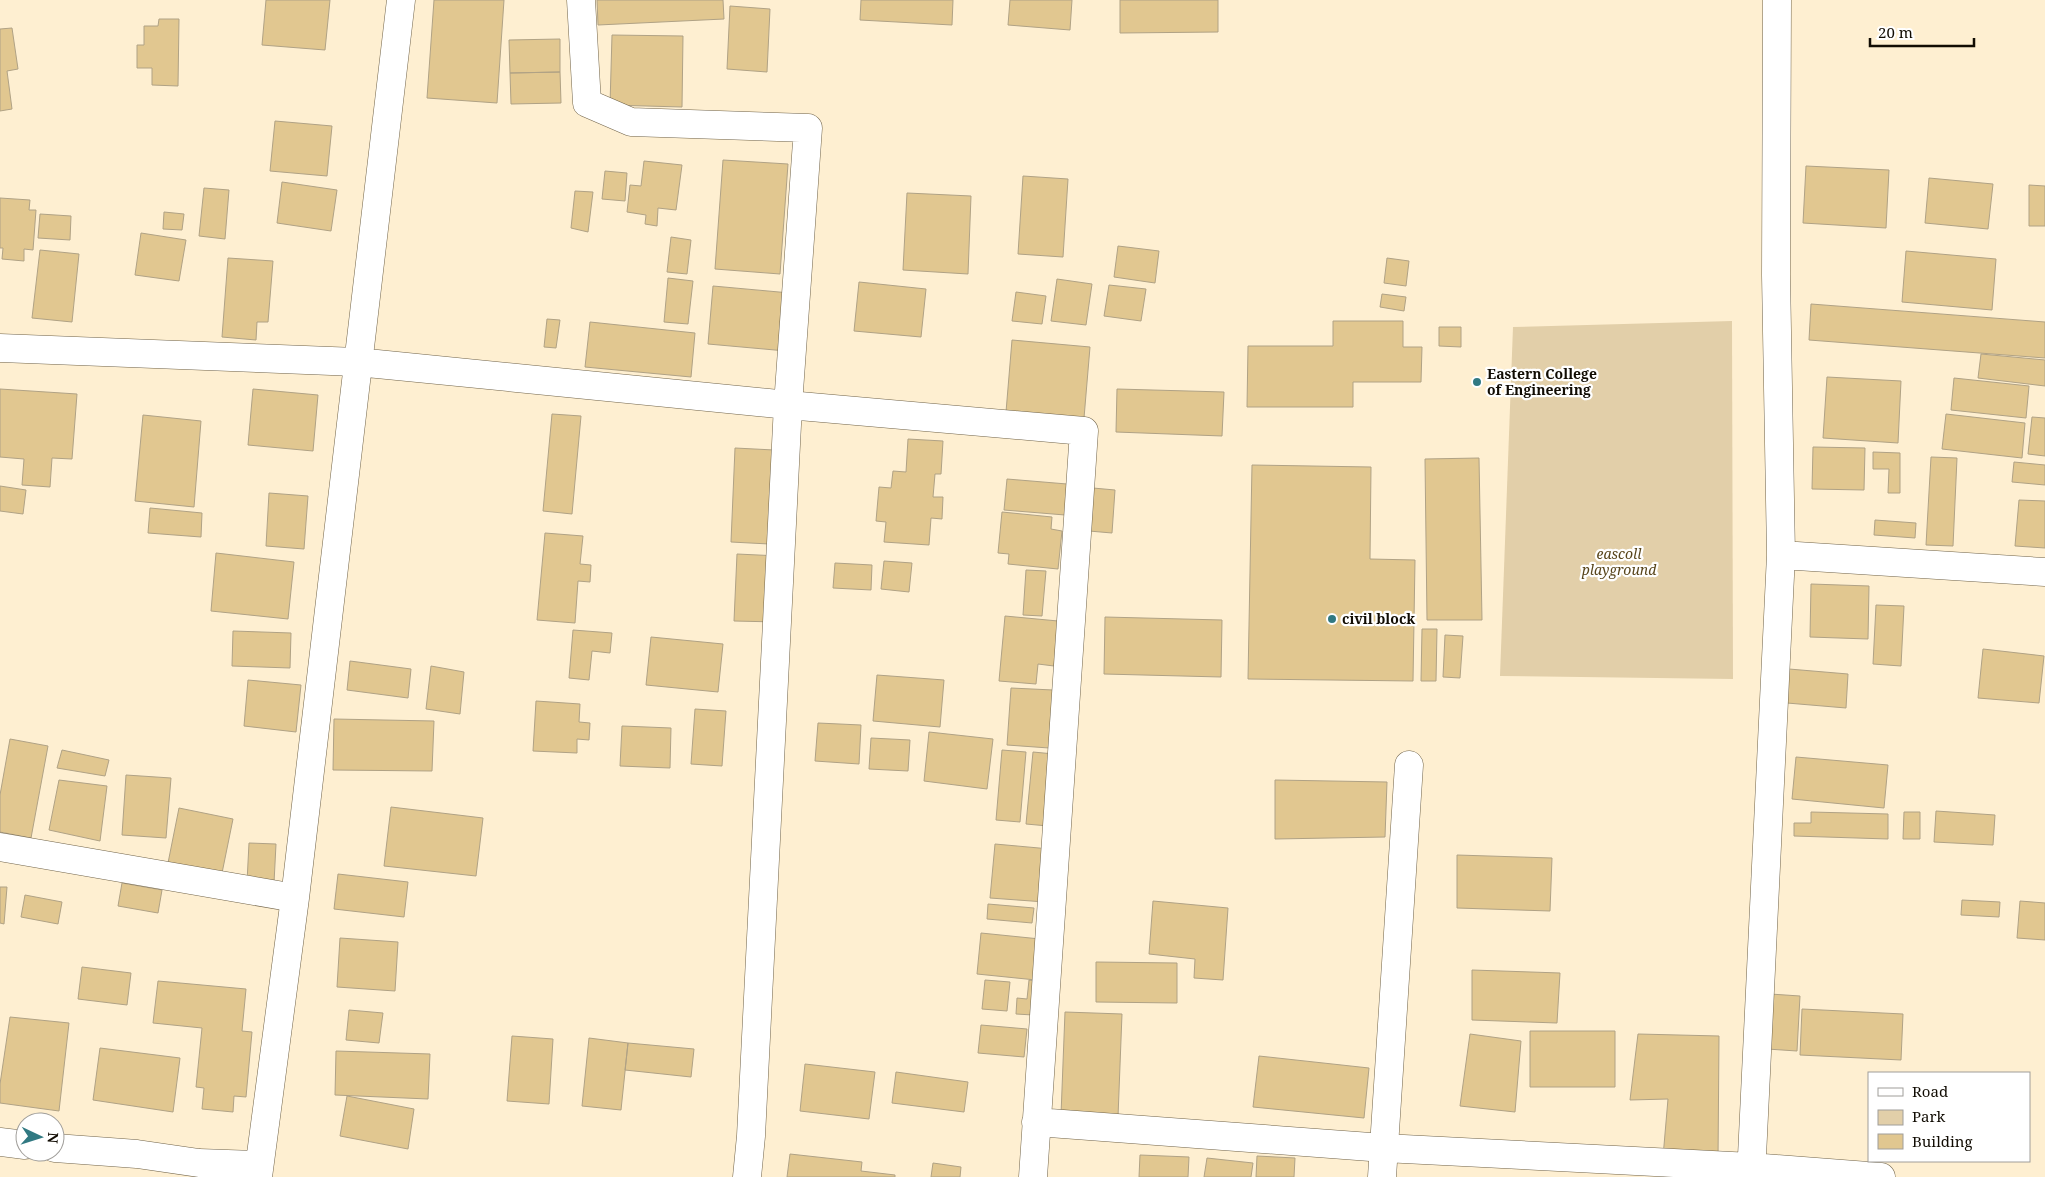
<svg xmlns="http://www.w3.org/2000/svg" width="2045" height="1177" viewBox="0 0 2045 1177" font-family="'Noto Serif',serif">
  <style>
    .green { fill: #e2cfa9 }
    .building { fill: #e1c790; stroke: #b0a285 }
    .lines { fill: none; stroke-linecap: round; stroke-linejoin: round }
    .minor-casing { stroke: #71644a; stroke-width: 29 }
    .minor { stroke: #fff; stroke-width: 28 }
    .poi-dot { fill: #317982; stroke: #fff; stroke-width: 2 }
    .labels { text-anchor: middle; stroke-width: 4.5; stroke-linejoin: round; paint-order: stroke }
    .poi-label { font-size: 14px; font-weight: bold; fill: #110c03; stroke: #fff; text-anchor: start }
    .park-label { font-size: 14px; font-style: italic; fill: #58451b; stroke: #fff }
  </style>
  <rect width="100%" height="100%" fill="#feefd1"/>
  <path class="green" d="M1732 321 1733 679 1500 676 1513 327Z"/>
  <path class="building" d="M266 0H330L325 50 262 45Z
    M434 0H504L497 103 427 98Z
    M597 0H723L724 19 598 25Z
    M861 0H953L952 25 860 20Z
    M1010 0H1072L1070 30 1008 25Z
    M1120 0H1218V32L1120 33Z
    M730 6 770 9 767 72 727 69Z
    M159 19H179L178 86 152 85V68H137V45H144V26H158Z
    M12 28 18 69 7 71 12 109 0 111V29Z
    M612 35 683 36 682 107 610 105Z
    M560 39V72L510 73 509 40Z
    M560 72 561 103 511 104 510 73Z
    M275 121 332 126 327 176 270 171Z
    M723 160 788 164 780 274 715 269Z
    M644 161 682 165 676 210 658 208 657 226 645 224 646 215 627 212 630 185 641 186Z
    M1806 166 1889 170 1886 228 1803 223Z
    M605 171 627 173 625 201 602 199Z
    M1023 176 1068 179 1063 257 1018 254Z
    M1929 178 1993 184 1988 229 1925 223Z
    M282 182 337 190 331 231 277 223Z
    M2029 185 2045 186V226H2029Z
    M204 188 229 190 225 239 199 236Z
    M575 191 593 192 588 232 571 228Z
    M907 193 971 196 968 274 903 270Z
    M0 198 30 200 29 210H36L33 250 24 249V261L2 259 3 248H0Z
    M164 212 184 214 182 230 163 229Z
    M40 214 71 216 70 240 38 238Z
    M141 233 186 240 179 281 135 275Z
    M671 237 691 240 687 274 667 272Z
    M1118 246 1159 251 1155 283 1114 277Z
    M40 250 79 254 72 322 32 318Z
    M1906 251 1996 259 1992 310 1902 302Z
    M228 258 273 261 268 322H257L256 340 222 337Z
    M1387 258 1409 261 1406 286 1384 283Z
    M668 278 693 281 688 324 664 322Z
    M1057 279 1092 284 1086 325 1051 321Z
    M859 282 926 289 921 337 854 331Z
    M1109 285 1146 289 1141 321 1104 316Z
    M713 286 790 293 786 351 708 344Z
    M1016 292 1046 296 1042 324 1012 321Z
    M1382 294 1406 297 1404 311 1380 307Z
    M1811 304 2045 322V358L1809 340Z
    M547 319 560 320 556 348 544 347Z
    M1333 321H1403V347H1422L1421 382H1353V407H1247L1248 346H1333Z
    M590 322 695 333 691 377 585 367Z
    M1439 327H1461V347L1439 346Z
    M1012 340 1090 347 1084 418 1006 412Z
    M1981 354 2045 360V386L1978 378Z
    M1827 377 1901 381 1898 443 1823 438Z
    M1954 378 2029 386 2026 418 1951 410Z
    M0 389 77 394 72 459 52 458 50 487 22 485 24 459 0 457Z
    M253 389 318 395 313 451 248 445Z
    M1117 389 1224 392 1222 436 1116 432Z
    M552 414 581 416 572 514 543 511Z
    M1946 414 2025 423 2022 458 1942 449Z
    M143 415 201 421 194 507 135 501Z
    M2032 417 2045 418V456L2028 454Z
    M908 439 943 441 941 474H935L933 497H943L942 519 931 518 929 545 884 542 886 522 876 521 879 487 891 488 893 471 906 472Z
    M1813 447 1865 448 1864 490 1812 489Z
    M735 448 774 450 769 544 731 542Z
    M1873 452 1900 453V493H1888L1889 469H1873Z
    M1931 457 1957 458 1953 546 1926 545Z
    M1479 458 1482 620H1427L1425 459Z
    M2014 462 2045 465V485L2012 482Z
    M1252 465 1371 467 1370 559 1415 560 1413 681 1248 679Z
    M1007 479 1067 484 1065 515 1004 510Z
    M0 486 26 490 23 514 0 511Z
    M1093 488 1115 490 1112 533 1089 531Z
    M269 493 308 496 304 549 266 546Z
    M2019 500 2045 501V548L2015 546Z
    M150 508 202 513 201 537 148 533Z
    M1002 512 1052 517 1051 529 1062 531 1058 569 1008 564 1009 554 998 553Z
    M1875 520 1916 523 1915 538 1874 535Z
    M545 533 583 536 580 564 591 565 590 582 578 581 575 623 537 620Z
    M216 553 294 562 288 619 211 611Z
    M737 554 779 556 777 622 734 621Z
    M884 561 912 563 909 592 881 589Z
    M835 563 872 565 871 590 833 588Z
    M1026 570 1046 571 1042 616 1023 615Z
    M1811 584 1869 586 1868 639 1810 637Z
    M1876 605 1904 606 1901 666 1873 664Z
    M1005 616 1058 621 1054 666 1038 664 1036 684 999 681Z
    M1105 617 1222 620 1221 677 1104 674Z
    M1422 629H1437L1436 681H1421Z
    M573 630 612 633 610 653 592 651 589 680 569 678Z
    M233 631 291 633 290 668 232 666Z
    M1445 635 1463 636 1460 678 1443 677Z
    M651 637 723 644 718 692 646 685Z
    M1983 649 2044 656 2039 703 1978 698Z
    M350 661 411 669 408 698 347 690Z
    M431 666 464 672 460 714 426 709Z
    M1789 669 1848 674 1846 708 1787 703Z
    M877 675 944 680 940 727 873 721Z
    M248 680 301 685 296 732 244 726Z
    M1011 688 1053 690 1049 748 1007 745Z
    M536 701 580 704 579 722 590 723 589 740 577 739V753L533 751Z
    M695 709 726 711 722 766 691 764Z
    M334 719 434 721 432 771 333 770Z
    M818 723 861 725 859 764 815 761Z
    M622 726 671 728 670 768 620 766Z
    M929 732 993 739 987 789 924 781Z
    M871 738 910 740 908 771 869 769Z
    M10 739 48 746 31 838 0 832V795Z
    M62 750 109 760 105 776 57 768Z
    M1002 750 1026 752 1020 822 996 820Z
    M1033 752 1054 754 1048 826 1026 824Z
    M1796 757 1888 765 1884 808 1792 799Z
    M126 775 171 778 166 838 122 835Z
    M59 780 107 786 100 841 49 830Z
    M1275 780 1387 782 1385 837 1275 839Z
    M391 807 483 818 476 876 384 866Z
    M179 808 233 819 221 878 167 868Z
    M1936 811 1995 815 1993 845 1934 842Z
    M1811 812 1888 814V839L1794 836V823H1811Z
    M1904 812H1920V839H1903Z
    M249 843 276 844 274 883 247 882Z
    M995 844 1050 849 1045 902 990 898Z
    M1457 855 1552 858 1550 911 1457 908Z
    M338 874 408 882 404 917 334 909Z
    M122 883 162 890 158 913 118 906Z
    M0 887H7L4 924 0 923Z
    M25 895 62 902 58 924 21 917Z
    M1962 900 2000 902 1999 917 1961 915Z
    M1153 901 1228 908 1223 980 1194 978 1195 959 1149 954Z
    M2020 901 2045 903V940L2017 938Z
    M988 904 1034 908 1032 923 987 919Z
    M981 933 1040 939 1036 980 977 974Z
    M340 938 398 942 395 991 337 987Z
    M1096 962 1177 963V1003L1096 1002Z
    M82 967 131 973 127 1005 78 999Z
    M1472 970 1560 973 1557 1023 1472 1020Z
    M985 980 1010 982 1007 1011 982 1009Z
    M1029 980 1036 981 1033 1015 1016 1014 1017 998 1027 999Z
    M158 981 246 989 242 1031 252 1032 246 1097 234 1096 233 1112 202 1109 204 1088 196 1087 202 1028 153 1023Z
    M1770 994 1800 996 1797 1051 1767 1049Z
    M1802 1009 1903 1014 1901 1060 1800 1055Z
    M349 1010 383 1013 379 1043 346 1040Z
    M1065 1012 1122 1014 1118 1117 1061 1115Z
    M10 1017 69 1023 59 1111 0 1103V1084Z
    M981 1025 1027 1029 1024 1057 978 1053Z
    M1530 1031H1615V1087H1530Z
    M1470 1034 1521 1041 1515 1112 1460 1106Z
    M1638 1034 1719 1036 1718 1161 1663 1157 1668 1099 1630 1100Z
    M512 1036 553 1039 549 1104 507 1101Z
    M589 1038 628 1043 621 1110 582 1106Z
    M628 1043 694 1049 691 1077 625 1070Z
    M100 1048 180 1058 173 1112 93 1100Z
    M336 1051 430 1054 428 1099 335 1095Z
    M1259 1056 1369 1068 1364 1118 1253 1107Z
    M805 1064 875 1072 869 1119 800 1111Z
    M896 1072 968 1082 964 1112 892 1103Z
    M347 1096 414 1109 408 1149 340 1136Z
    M790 1154 862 1162 861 1171 895 1175V1177H787Z
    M1140 1155 1189 1157 1188 1177H1139Z
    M1257 1156 1295 1158 1294 1177H1256Z
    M1207 1158 1253 1163 1251 1177H1204Z
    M933 1163 961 1167 960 1177H931Z"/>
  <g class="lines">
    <defs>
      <path id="minor" d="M581 0 587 103 631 122 808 128 788 405 751 1136 747 1177
        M0 348 357 362 788 405 1084 431 1033 1177
        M1781 555 2045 572
        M0 847 295 898
        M1036 1122 1384 1148 1751 1167 1881 1177
        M0 1142 25 1145
        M55 1148 137 1154 199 1163 259 1165
        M258 1177 295 898 401 0
        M1382 1177 1409 765
        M1751 1177 1781 555 1776 275 1777 0"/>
    </defs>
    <use href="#minor" class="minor-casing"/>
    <use href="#minor" class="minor"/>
  </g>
  <g class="poi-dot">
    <circle cx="1477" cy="382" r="5"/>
    <circle cx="1332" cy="619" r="5"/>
  </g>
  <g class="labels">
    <g class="poi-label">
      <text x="1487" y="379">Eastern College<tspan x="1487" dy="16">of Engineering</tspan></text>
      <text x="1342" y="624">civil block</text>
    </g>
    <g class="park-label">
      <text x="1619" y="559">eascoll<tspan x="1619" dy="16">playground</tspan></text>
    </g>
  </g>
  <rect x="1868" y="1072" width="162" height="90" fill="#ffffff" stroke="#a09e9a"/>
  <rect x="1878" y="1088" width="25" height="8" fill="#ffffff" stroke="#a09e9a"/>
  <text x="1912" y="1097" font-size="15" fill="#110c03">Road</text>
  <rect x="1878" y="1110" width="25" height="15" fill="#e2cfa9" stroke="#a09e9a"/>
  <text x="1912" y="1122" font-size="15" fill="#110c03">Park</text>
  <rect x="1878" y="1134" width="25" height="15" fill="#e1c790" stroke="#a09e9a"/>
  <text x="1912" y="1147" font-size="15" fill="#110c03">Building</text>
  <g transform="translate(40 1137) rotate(94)"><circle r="24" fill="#ffffff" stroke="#a09e9a"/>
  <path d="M0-4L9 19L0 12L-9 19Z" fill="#317982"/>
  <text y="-8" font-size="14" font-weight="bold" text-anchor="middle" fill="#110c03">N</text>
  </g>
  <path d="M1870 38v8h104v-8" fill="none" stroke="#110c03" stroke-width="2.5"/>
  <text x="1878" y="38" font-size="15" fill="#110c03" stroke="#ffffff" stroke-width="4" paint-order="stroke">20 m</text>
</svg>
